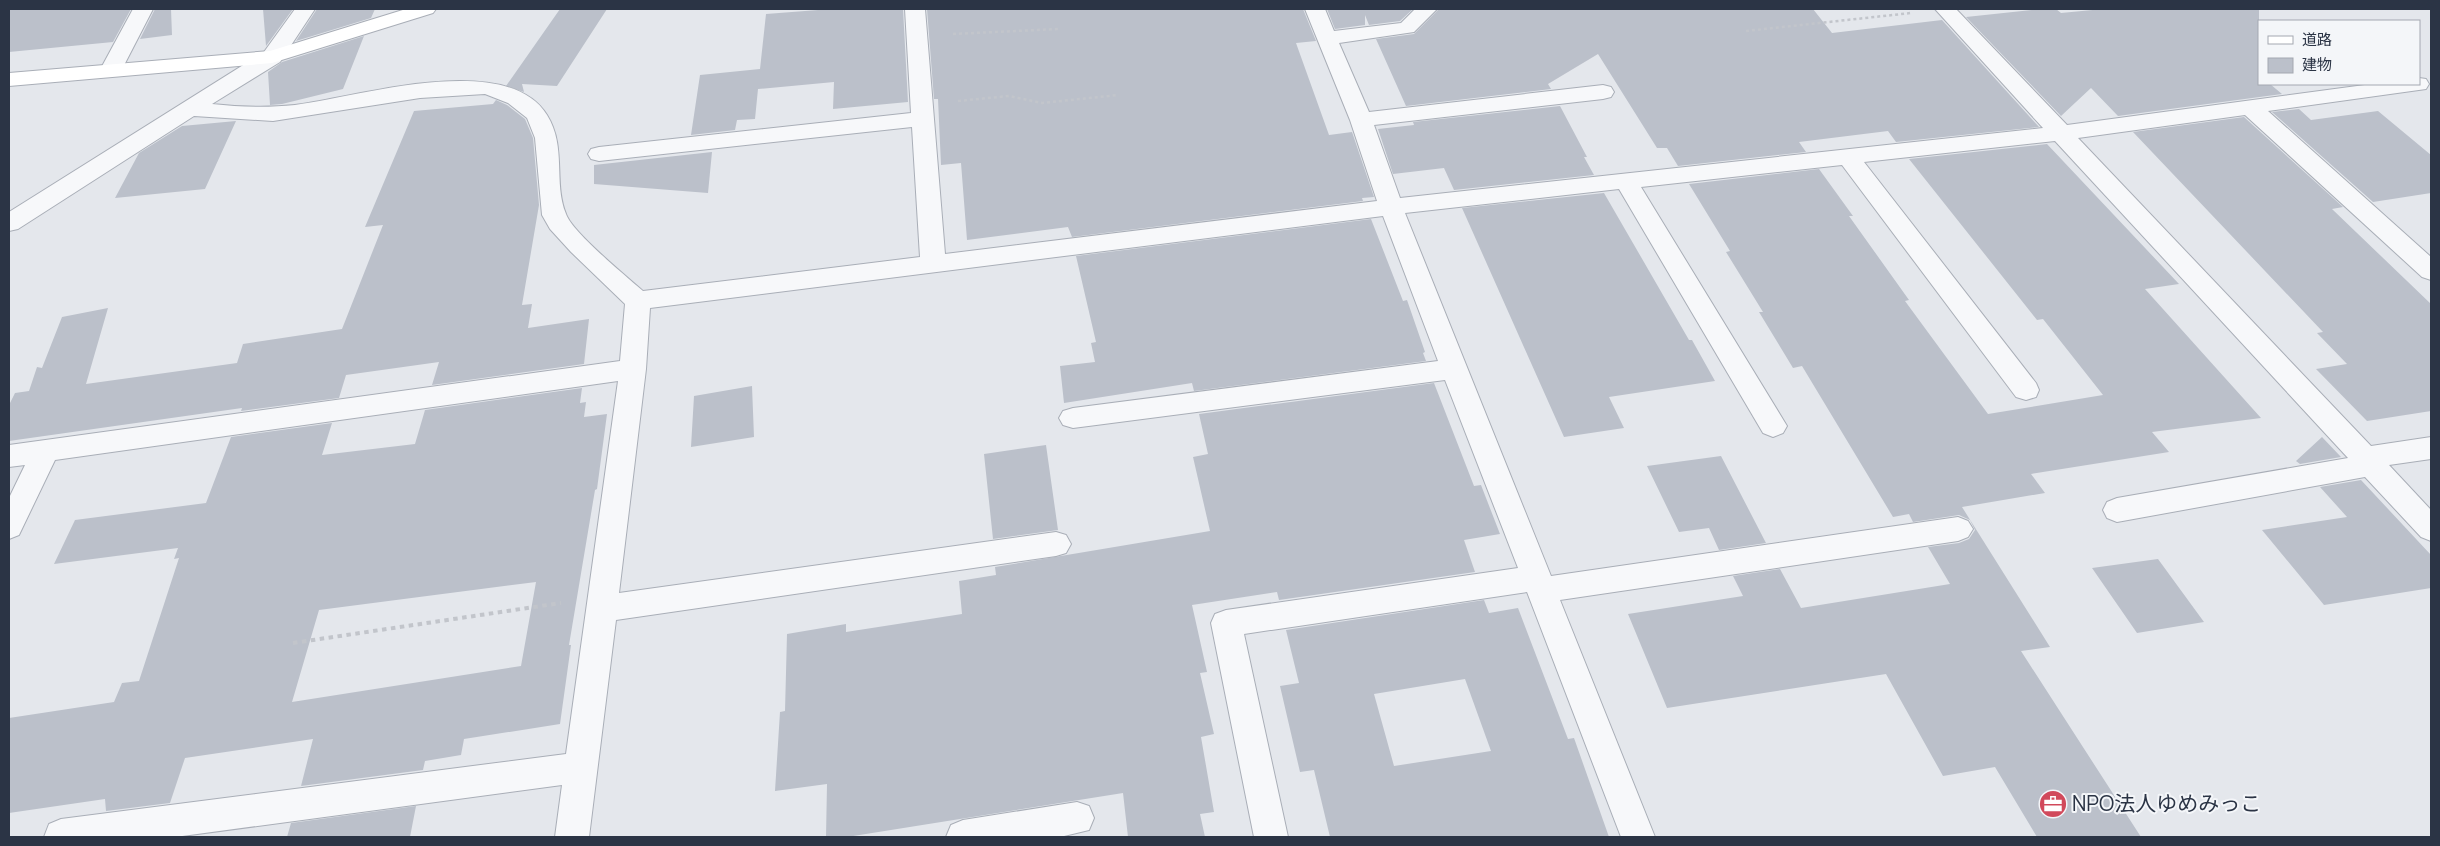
<svg xmlns="http://www.w3.org/2000/svg" width="2440" height="846" viewBox="0 0 2440 846" font-family="Manrope,'Noto Sans JP',sans-serif">
  <style>
    .building { fill: #bbc0ca; fill-rule: evenodd }
    .lines { fill: none; stroke-linecap: round; stroke-linejoin: round }
    .street-casing { stroke: #a9aeb7; stroke-width: 2 }
    .secondary-casing { stroke: #a9aeb7; stroke-width: 2 }
    .path-far1 { stroke: #c2c5cb; stroke-width: 2.5; stroke-dasharray: 3 3; stroke-linecap: butt }
    .path { stroke: #c2c5cb; stroke-width: 4; stroke-dasharray: 4.5 4.5; stroke-linecap: butt }
    .street { fill: #f7f8fa; fill-rule: evenodd }
    .secondary { fill: #fff; fill-rule: evenodd }
    .labels { text-anchor: middle; stroke-width: 4; stroke-linejoin: round; paint-order: stroke }
    .near-poi-label { font-size: 21px; fill: #2b3445; stroke: #f4f6f9; text-anchor: start }
  </style>
  <rect width="100%" height="100%" fill="#e4e7ec"/>
  <path class="building" d="M9 9H131L113 42 9 52Z
    M155 9H171L172 35 140 39Z
    M263 9H293L266 46Z
    M317 9H375L371 18 296 41Z
    M560 9H607L557 86 522 84 524 92 506 86Z
    M831 9H903L908 102 833 109 834 82 758 89 755 119 737 120 735 130 691 135 700 75 760 69 766 14Z
    M927 9H1303L1316 41 1296 43 1329 135 1352 132 1374 197 1362 198 1363 201 1072 237 1068 227 967 240 961 163 941 165 938 99H934Z
    M1327 9H1413L1400 21 1369 25 1365 15V25L1335 29Z
    M1439 9H1813L1832 33 1942 20 2039 127 1896 142 1888 131 1799 142 1806 152 1678 166 1667 148H1657L1598 54 1548 84 1551 89 1406 106 1376 39 1414 34Z
    M2040 9H2056L2061 13 2103 9H2259V84H2270L2282 94 2118 116 2091 88 2061 116 1966 17Z
    M364 36 343 89 282 104 270 105 268 72 282 62Z
    M496 100 507 105 525 119 533 138 539 205 522 305 532 304 528 328 589 319 584 364 432 385 439 362 346 375 339 398 241 411 242 408 9 441V405L15 393 29 391 37 367 42 368 62 317 108 308 86 384 237 363 243 344 342 329 383 225 365 227 414 111 493 104Z
    M1560 106 1587 157H1584L1594 175 1454 190 1444 168 1393 174 1378 129 1414 125 1413 122Z
    M2299 109 2311 120 2378 111 2431 155V193L2373 202 2272 112Z
    M2244 117 2343 207 2332 209 2431 304V411L2367 421 2316 369 2347 364 2317 333 2323 332 2133 132Z
    M236 121 205 189 115 198 139 153 182 126Z
    M2047 144 2179 284 2145 289 2261 418 2152 432 2169 452 2031 474 2045 493 1962 507 2050 647 2021 651 2141 837H2037L1995 767 1943 776 1886 674 1667 708 1628 614 1743 596 1733 576 1780 569 1801 608 1950 584 1928 547 1959 543 1969 539 1975 530 1970 520 1959 515 1913 522 1909 514 1893 517 1802 366 1793 368 1759 312H1763L1726 252 1730 251 1689 184 1819 169 1853 216H1849L1909 300 1905 301 1988 414 2103 395 2043 319 2037 320 1909 159Z
    M712 152 708 193 594 184V165Z
    M1604 193 1689 340H1692L1715 381 1609 397 1624 428 1564 437 1462 208Z
    M1371 219 1403 301 1407 300 1425 352 1423 353 1426 361 1194 391 1192 383 1064 403 1060 366 1095 362 1091 343 1096 342 1076 256Z
    M1434 383 1474 486 1481 485 1500 534 1464 540 1475 572 1279 600 1277 592 1192 605 1207 672 1200 673 1214 734 1201 737 1214 812 1200 814 1205 837H1128L1123 793 847 837H826L827 784 775 791 780 712 785 711 787 634 846 624V632L962 614 959 581 996 575 995 567 1210 531 1193 457 1208 454 1199 414Z
    M752 386 754 437 691 447 694 396Z
    M582 388 580 403 586 402 584 417 607 414 597 489 595 490 569 645H571L560 724 464 739 461 755 425 761 423 770 301 786 313 739 185 758 170 803 106 811 105 799 9 813V718L114 702 122 683 139 681 179 558 174 559 178 548 54 564 75 520 206 503 231 437 332 423 322 455 415 444 425 410ZM536 582 521 666 292 702 319 610Z
    M2322 437 2341 457 2300 464 2296 461Z
    M1046 445 1058 530 993 539 984 454Z
    M1721 456 1766 543 1719 550 1709 528 1679 532 1647 466Z
    M2361 480 2431 555V588L2324 605 2262 530 2347 517 2320 487Z
    M2158 559 2204 622 2137 633 2092 568Z
    M1484 600 1489 613 1518 608 1568 739 1574 738 1609 837H1330L1314 770 1300 772 1280 686 1299 683 1286 630ZM1465 679 1491 751 1394 766 1374 694Z
    M416 806 410 837H287L291 823Z"/>
  <g class="lines">
    <defs>
      <path id="street" d="M133 9H153L119 75 111 76 103 75 100 70Z
        M295 9H315L280 62 212 104C240 107 267 108 295 105 358 97 507 50 547 115 567 147 553 182 566 214 572 232 627 277 643 291L920 257 912 127 599 161 591 159 588 154 591 149 599 147 911 113 905 9H925L945 254 1377 201 1350 120 1305 9H1325L1334 31 1401 23 1415 9H1437L1414 32 1339 43 1369 112 1603 85 1611 87 1614 92 1611 97 1603 99 1374 125 1400 198 2043 128 1935 9H1956L2067 125 2372 84H2419V78L2426 79 2429 84 2426 89 2268 111 2431 257V280L2422 277 2245 115 2078 138 2371 446 2431 437V459L2389 465 2431 510V541L2421 537 2365 477 2117 522 2107 518 2103 510 2107 502 2117 498 2348 458 2055 141 1864 162 2036 383 2039 390 2036 397 2026 400 2016 397 1842 165 1641 187 1787 426 1783 433 1773 437 1763 433 1619 189 1405 213 1551 576 1958 517 1968 521 1973 529 1968 537 1958 541 1560 600 1655 837H1621L1527 592 1244 634 1288 837H1254L1211 623 1215 614 1226 610 1518 568 1445 380 1073 428 1063 425 1059 418 1063 411 1073 408 1438 361 1383 216 650 308 646 369 619 593 1056 532 1066 535 1071 544 1066 553 1056 556 616 620 589 837H555L562 785 175 837H44L49 824 61 819 566 754 618 381 55 460 19 535 9 539V498L25 465 9 467V445L620 361 625 304 571 252 550 229 542 215 535 138 527 118 508 103 485 94 420 98 273 121 194 116 18 229 9 231V212L264 52Z
        M1077 802 1089 806 1094 818 1089 830 1060 837H946L951 825 963 820Z"/>
      <path id="secondary" d="M406 9H436L433 13 272 63 9 86V73L270 51Z"/>
    </defs>
    <use href="#street" class="street-casing"/>
    <use href="#secondary" class="secondary-casing"/>
    <path class="path-far1" d="M1746 31 1911 13
      M953 34 1058 29
      M958 101 1009 96 1042 103 1118 95"/>
    <path class="path" d="M293 643 561 603"/>
    <use href="#street" class="street"/>
    <use href="#secondary" class="secondary"/>
  </g>
  <defs>
    <symbol id="office-disc" viewBox="-11 -11 22 22"><circle r="9.5" fill="#d1495b" stroke="#f4f6f9"/><path d="M-6-3h4V-5.5h4V-3h4V5H-6ZM-1-4.5V-3h2v-1.5ZM-6 0V1H6V0Z" fill="#fff"/></symbol>
  </defs>
  <g fill-rule="evenodd">
    <use href="#office-disc" x="2037" y="788" width="32" height="32"/>
  </g>
  <g class="labels">
    <g class="near-poi-label">
      <text x="2072" y="811">NPO法人ゆめみっこ</text>
    </g>
  </g>
  <rect width="2440" height="846" fill="none" stroke="#2b3445" stroke-width="20"/>
  <rect x="2258" y="20" width="162" height="65" fill="#f4f6f9" stroke="#a4a8b1"/>
  <rect x="2268" y="36" width="25" height="8" fill="#ffffff" stroke="#a4a8b1"/>
  <text x="2302" y="45" font-size="15" fill="#2b3445">道路</text>
  <rect x="2268" y="58" width="25" height="15" fill="#bbc0ca" stroke="#a4a8b1"/>
  <text x="2302" y="70" font-size="15" fill="#2b3445">建物</text>
</svg>
